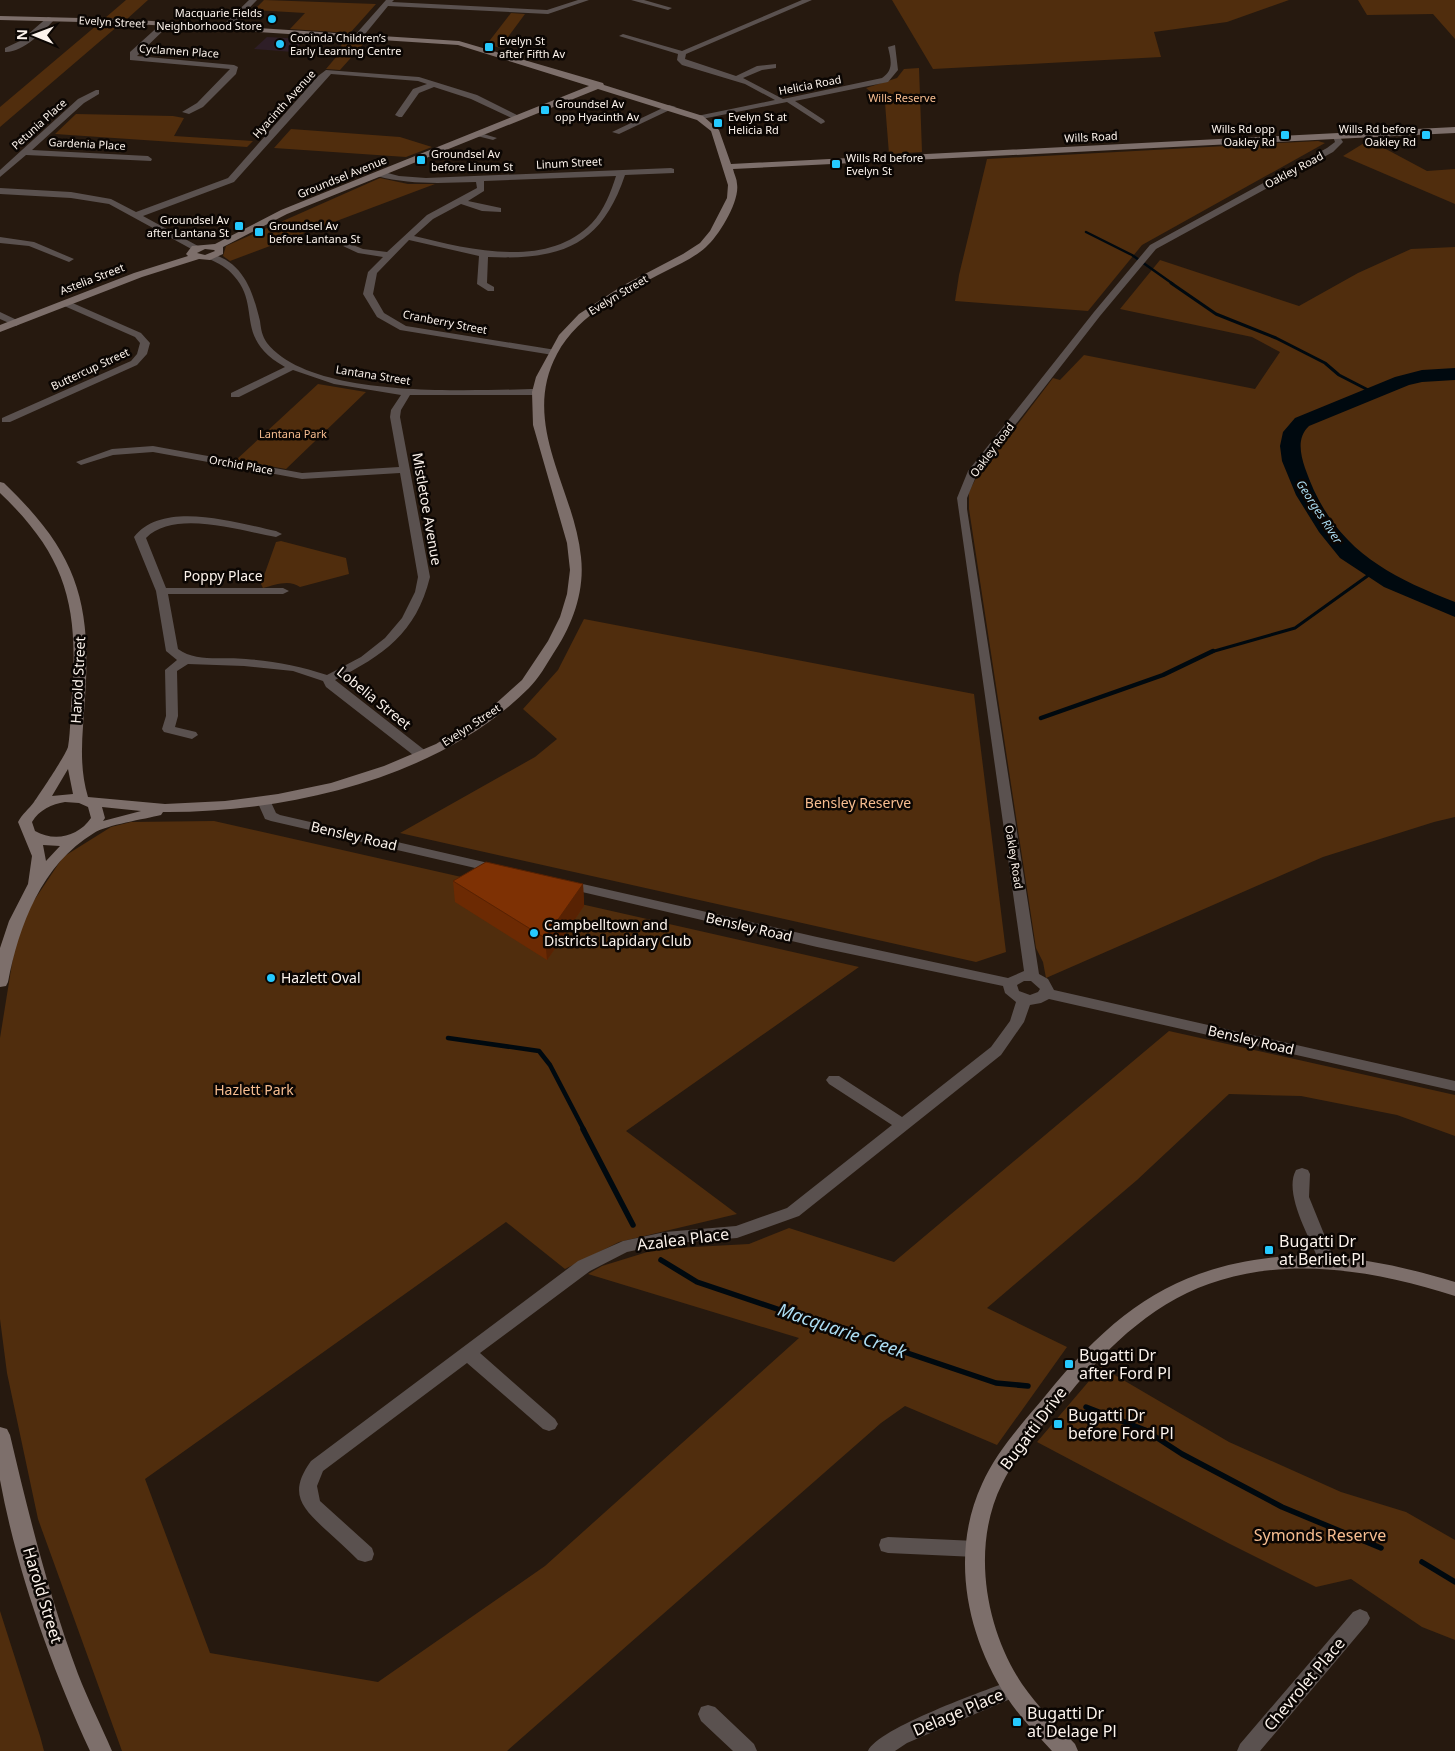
<svg xmlns="http://www.w3.org/2000/svg" width="1455" height="1751" viewBox="0 0 1455 1751" font-family="'Noto Sans',sans-serif">
  <style>
    .education { fill: #2e1e27 }
    .green { fill: #502d0d }
    .lines { fill: none; stroke-linecap: round; stroke-linejoin: round }
    .stream-far3 { stroke: #00090f; stroke-width: 2.5 }
    .stream-far2 { stroke: #00090f; stroke-width: 3 }
    .stream-far1 { stroke: #00090f; stroke-width: 4.5 }
    .stream { stroke: #00090f; stroke-width: 5.5 }
    .river { fill: #00090f; fill-rule: evenodd }
    .street { fill: #5a514f; fill-rule: evenodd }
    .secondary { fill: #7d6f6b; fill-rule: evenodd }
    .wall { fill: #6c2a03 }
    .shaded-wall { fill: #582203 }
    .building { fill: #7e3104; stroke: #582203 }
    .poi-dot { fill: #25c9fe; stroke: #0b0603; stroke-width: 2 }
    .labels { text-anchor: middle; stroke-width: 5; stroke-linejoin: round; paint-order: stroke }
    .far-poi-label { font-size: 11px; fill: #fcf3ec; stroke: #0b0603; text-anchor: start }
    .far-street-label { font-size: 11px; fill: #fcf3ec; stroke: #0b0603 }
    .far-park-label { font-size: 11px; fill: #f7bd90; stroke: #0b0603 }
    .far-water-label { font-size: 12px; font-style: italic; fill: #acddf3; stroke: #0b0603 }
    .street-label { font-size: 14px; fill: #fcf3ec; stroke: #0b0603 }
    .park-label { font-size: 14px; fill: #f7bd90; stroke: #0b0603 }
    .poi-label { font-size: 14px; fill: #fcf3ec; stroke: #0b0603; text-anchor: start }
    .near-street-label { font-size: 16px; fill: #fcf3ec; stroke: #0b0603 }
    .near-poi-label { font-size: 16px; fill: #fcf3ec; stroke: #0b0603; text-anchor: start }
    .near-park-label { font-size: 16px; fill: #f7bd90; stroke: #0b0603 }
    .near-water-label { font-size: 18px; font-style: italic; fill: #acddf3; stroke: #0b0603 }
  </style>
  <rect width="100%" height="100%" fill="#26190f"/>
  <path class="education" d="M267 37 305 39 293 52 254 49Z"/>
  <path class="green" d="M126 0H148L127 19 105 18Z
    M264 0 376 4 350 33 290 29 305 13 254 10Z
    M892 0H1289L1227 22 1154 32 1161 57 933 69Z
    M1358 0H1455V39L1433 14 1367 15Z
    M511 13 525 14 500 48 487 44Z
    M97 25H119L0 127V107Z
    M343 41 365 42 340 70 326 69 337 56Z
    M919 68 922 152 889 154 885 103 866 88 897 78 904 69Z
    M76 114 173 116 184 118 174 136 253 141 247 147 55 134Z
    M291 129 400 137 432 147 406 157 274 148Z
    M1369 140 1427 171 1455 169V204L1343 156Z
    M1318 141 1325 143 1142 245 1088 311 955 301 959 275 987 159Z
    M380 178 408 184H435L230 261 223 256 226 246Z
    M1455 247V817L1434 822 1323 857 1046 978 1043 962 1036 948 969 509V492L975 480 1053 378 1060 380 1084 355 1255 389 1280 352 1252 337 1120 309 1160 260 1299 306 1358 273 1411 249Z
    M318 384 366 392 286 469 236 460Z
    M281 541 346 558 349 574 300 587C289 579 275 585 263 588L261 584 276 542Z
    M584 619 974 694 1006 952 976 962 400 833 535 757 557 739 523 709 558 670Z
    M214 821 859 967 626 1131 737 1214 619 1242 565 1269 506 1222 145 1479 210 1653 378 1682 545 1566 799 1338 588 1274 602 1266 657 1249 749 1244 789 1228 894 1262 1169 1031 1455 1095V1136L1397 1115 1301 1096 1229 1094 1137 1180 987 1308 1067 1347 997 1445 905 1406 881 1423 507 1751H122L38 1519 7 1373 0 1319V1038L15 945 29 908 63 857 111 827 131 822Z
    M1101 1367 1229 1442 1341 1492 1406 1512 1455 1540V1640L1422 1627 1351 1579 1316 1587 1228 1543 1037 1442Z
    M0 1611 40 1736 44 1751H0Z"/>
  <g class="lines">
    <path class="stream-far3" d="M1086 232 1132 255 1173 284"/>
    <path class="stream-far2" d="M1171 283 1216 314 1276 338 1325 363 1339 375 1374 393
      M1211 652 1295 628 1373 572"/>
    <path class="stream-far1" d="M1041 718 1163 675 1213 651
      M448 1038 539 1051 550 1065 584 1130"/>
    <path class="stream" d="M583 1129 633 1225
      M661 1260 697 1282 996 1383 1028 1386
      M1086 1407 1145 1430 1182 1454 1282 1507 1381 1548
      M1422 1562 1455 1582"/>
    <path class="river" d="M1455 368V380L1422 382 1409 385 1309 426C1297 437 1300 453 1305 468 1332 546 1383 574 1455 602V617L1384 587 1340 558 1319 532 1296 495 1282 461 1280 446 1283 432 1295 418 1395 377 1422 370Z"/>
    <path class="street" d="M249 0H257L227 31H221V27Z
      M386 0H394L392 2 547 10 578 0H589L548 14 388 6 361 39H355V35Z
      M631 0H644L672 8 668 10Z
      M802 0H812L686 54 685 59 736 76 757 66 776 64V68L762 70 743 78 783 99 882 78C894 70 891 60 888 47L895 45 898 70 888 82 795 101 824 120 825 122 821 124 787 102 697 120V116L775 100 745 84 682 65 677 60 678 54 619 36 623 34 682 51Z
      M48 17 55 19C44 31 22 53 5 52V48L20 41Z
      M162 23 169 25 137 56 234 65 238 67 236 74 203 107 189 114 182 112 197 103 230 69 130 60V52Z
      M326 70 419 77 477 95 523 118 516 120 471 99 434 87 419 93 402 117H399L395 115 413 89 427 84 418 81 331 74 234 182 143 216 198 246 200 248 195 251 109 204 71 198 0 194V188L71 192 111 199 136 212 228 178 318 76Z
      M96 90H99V94L84 103 32 150 148 156 152 159 151 161 26 155 0 177V170L78 99Z
      M669 105 676 107 619 134 612 132Z
      M477 132 497 138 493 140 477 136Z
      M1332 134H1338L1343 142 1333 152 1156 249 1100 316 977 474 967 498V509L1039 974 1048 979 1054 990 1455 1081V1091L1049 999 1041 1003 1030 1005 1024 1022 1001 1055 799 1216 737 1238 665 1244 627 1252 590 1271 480 1353 555 1419 558 1424 555 1429 549 1431 543 1429 467 1363 323 1471 317 1486 320 1501 372 1548 374 1554 372 1560 365 1562 358 1560C348 1550 337 1540 326 1530 301 1507 288 1493 311 1461L578 1261 623 1241 665 1232 736 1226 787 1208 892 1125 829 1084 826 1080 829 1076H839L902 1117 991 1047 1010 1021 1016 1002 1005 993 1003 986 817 947 565 888 558 884 565 880 817 937 1008 978 1024 971 957 498 968 471 1094 312 1150 245 1327 148 1335 142ZM1024 981H1031L1040 989 1038 992 1030 995 1019 991 1017 985Z
      M671 168 674 169V173L625 175C601 247 560 260 488 257L487 283 494 287V291H488L477 284 479 256 409 240 377 273 373 294 384 313 406 326 556 350V354L553 355 400 330 377 317 363 294 368 272 383 257 358 253 343 246 348 243 363 249 387 252 427 215 477 188 476 182C442 183 410 185 377 176V172L380 171 399 176 426 178ZM616 176C611 192 604 210 592 223 547 270 468 249 414 236L433 219 461 204 482 211 501 212V208L468 201 484 191V181Z
      M0 237 34 242 74 259 69 262 29 246 0 243Z
      M212 254C244 263 253 292 260 321 261 329 262 336 267 343 312 400 471 390 538 389L543 392 538 395H410L401 410 400 417 430 577C416 634 383 655 335 680L427 752 428 755 427 758H417L326 687 323 681 293 671 244 666 188 664 177 671 178 716 175 727 196 732 198 735 192 739 164 732 162 729 166 716 165 670 177 660 166 651 156 591 134 537C163 499 237 523 276 531L282 534 276 537C240 531 175 509 146 538L166 588H283L289 591 283 594H168L178 649C197 663 224 656 246 659 274 661 300 666 327 675L361 657 385 638 402 618 415 592 418 577 400 473 302 479 153 452 113 455 81 465 76 462 112 449 153 446 302 473 399 467 390 417 391 410 401 395 334 384 293 370 239 397H231V393L285 367C233 338 262 307 234 276 228 268 218 263 209 259V255Z
      M62 301H68L141 333 150 343 147 354 137 365 10 422H2V418L131 361 137 354 140 343 135 337 62 305Z
      M0 312 19 321 21 323 16 326 0 319Z
      M264 797 269 798 276 813 280 815 497 865 504 869 497 873 271 821 265 819 257 801Z
      M1302 1168 1308 1170 1310 1174 1309 1197 1335 1261 1333 1265 1327 1267 1321 1265 1319 1261C1310 1238 1283 1193 1296 1170Z
      M888 1537 976 1541 983 1543 985 1549 983 1555 976 1557 888 1553 881 1551 879 1545 881 1539Z
      M1360 1609 1367 1612 1370 1618 1367 1624 1260 1751H1237L1240 1744 1353 1612Z
      M1013 1680 1020 1683 1023 1689 1020 1695 907 1743 895 1751H868C878 1728 986 1690 1013 1680Z
      M708 1705 715 1707 754 1744 757 1751H733L701 1721 698 1714 701 1707Z"/>
    <path class="secondary" d="M0 16 121 19 459 41 603 83 604 85 703 116 719 130 731 164 1455 127V133L733 169C734 174 737 179 737 184 740 201 719 236 706 247 695 257 680 264 666 271 627 291 579 313 557 354 520 424 574 487 581 557 585 592 572 626 553 654 546 665 539 678 529 688 440 778 287 813 163 812L161 815C145 819 106 825 94 833 42 864 19 925 8 982L6 986 0 987V948L9 921 28 884 32 856 18 822C22 814 29 809 34 802 41 792 65 756 68 747 71 730 70 710 72 694 79 604 65 555 0 493V482L4 483C76 552 92 600 85 698 83 732 78 764 88 797L165 804 225 801 278 794 331 783 384 766 436 744 483 715 522 680 548 641 560 617 567 594 570 570 567 543 533 425 532 392 536 377 559 335 579 314 622 286 683 254 700 243 710 231 727 198 728 185 711 131 697 120 598 89 287 214 223 247V254L210 260 199 259 142 277 0 332V325L134 273 188 256 186 254 192 246 215 244 281 210 589 86 458 45 121 23 0 20ZM205 249 214 250 215 251 205 255 197 253ZM68 769 73 794 52 796ZM65 802 79 803 88 807 91 818C78 837 54 842 35 831L32 822C39 810 52 804 65 802ZM102 807 141 811 103 821 105 818ZM43 845 60 846 46 861Z
      M1308 1255C1359 1257 1406 1267 1455 1282V1296C1380 1272 1298 1257 1221 1280 1158 1298 1109 1345 1069 1394 1046 1422 1018 1451 1002 1484 971 1546 985 1628 1022 1684 1037 1706 1057 1725 1075 1744L1078 1751H1052C1036 1734 1019 1716 1006 1696 966 1634 950 1553 982 1484 997 1450 1023 1423 1046 1395 1121 1303 1187 1259 1308 1255Z
      M0 1427 7 1429 10 1435C29 1516 49 1596 78 1674 88 1700 101 1725 112 1751H90C51 1666 17 1572 0 1480 0 1463 0 1444 0 1427Z"/>
  </g>
  <path class="wall" d="M453 881 583 884 584 906 547 960 455 902Z"/>
  <path class="shaded-wall" d="M583 884 584 906 547 960 545 938Z"/>
  <path class="building" d="M486 862 583 884 545 938 453 881Z"/>
  <g class="poi-dot">
    <circle cx="272" cy="19" r="5"/>
    <circle cx="280" cy="44" r="5"/>
    <rect x="484" y="42" width="10" height="10" rx="2.5"/>
    <rect x="540" y="105" width="10" height="10" rx="2.5"/>
    <rect x="713" y="118" width="10" height="10" rx="2.5"/>
    <rect x="1280" y="130" width="10" height="10" rx="2.5"/>
    <rect x="1421" y="130" width="10" height="10" rx="2.5"/>
    <rect x="416" y="155" width="10" height="10" rx="2.5"/>
    <rect x="831" y="159" width="10" height="10" rx="2.5"/>
    <rect x="234" y="221" width="10" height="10" rx="2.5"/>
    <rect x="254" y="227" width="10" height="10" rx="2.5"/>
    <circle cx="534" cy="933" r="5"/>
    <circle cx="271" cy="978" r="5"/>
    <rect x="1264" y="1245" width="10" height="10" rx="2.5"/>
    <rect x="1064" y="1359" width="10" height="10" rx="2.5"/>
    <rect x="1053" y="1419" width="10" height="10" rx="2.5"/>
    <rect x="1012" y="1717" width="10" height="10" rx="2.5"/>
  </g>
  <g class="labels">
    <g class="far-poi-label">
      <text x="262" y="17" text-anchor="end">Macquarie Fields<tspan x="262" dy="13">Neighborhood Store</tspan></text>
      <text x="290" y="42">Cooinda Children’s<tspan x="290" dy="13">Early Learning Centre</tspan></text>
      <text x="499" y="45">Evelyn St<tspan x="499" dy="13">after Fifth Av</tspan></text>
      <text x="555" y="108">Groundsel Av<tspan x="555" dy="13">opp Hyacinth Av</tspan></text>
      <text x="728" y="121">Evelyn St at<tspan x="728" dy="13">Helicia Rd</tspan></text>
      <text x="1275" y="133" text-anchor="end">Wills Rd opp<tspan x="1275" dy="13">Oakley Rd</tspan></text>
      <text x="1416" y="133" text-anchor="end">Wills Rd before<tspan x="1416" dy="13">Oakley Rd</tspan></text>
      <text x="431" y="158">Groundsel Av<tspan x="431" dy="13">before Linum St</tspan></text>
      <text x="846" y="162">Wills Rd before<tspan x="846" dy="13">Evelyn St</tspan></text>
      <text x="229" y="224" text-anchor="end">Groundsel Av<tspan x="229" dy="13">after Lantana St</tspan></text>
      <text x="269" y="230">Groundsel Av<tspan x="269" dy="13">before Lantana St</tspan></text>
    </g>
    <g class="far-street-label">
      <text transform="translate(112 22) rotate(3)" y="4">Evelyn Street</text>
      <text transform="translate(179 51) rotate(4)" y="4">Cyclamen Place</text>
      <text transform="translate(810 85) rotate(-11)" y="4">Helicia Road</text>
      <text transform="translate(284 104) rotate(-48)" y="4">Hyacinth Avenue</text>
      <text transform="translate(39 124) rotate(-42)" y="4">Petunia Place</text>
      <text transform="translate(1091 137) rotate(-3)" y="4">Wills Road</text>
      <text transform="translate(87 144) rotate(3)" y="4">Gardenia Place</text>
      <text transform="translate(569 163) rotate(-3)" y="4">Linum Street</text>
      <text transform="translate(1294 170) rotate(-28)" y="4">Oakley Road</text>
      <text transform="translate(342 177) rotate(-22)" y="4">Groundsel Avenue</text>
      <text transform="translate(92 279) rotate(-21)" y="4">Astelia Street</text>
      <text transform="translate(618 295) rotate(-31)" y="4">Evelyn Street</text>
      <text transform="translate(445 322) rotate(11)" y="4">Cranberry Street</text>
      <text transform="translate(90 369) rotate(-25)" y="4">Buttercup Street</text>
      <text transform="translate(373 375) rotate(9)" y="4">Lantana Street</text>
      <text transform="translate(992 450) rotate(-53)" y="4">Oakley Road</text>
      <text transform="translate(241 465) rotate(10)" y="4">Orchid Place</text>
      <text transform="translate(471 725) rotate(-33)" y="4">Evelyn Street</text>
      <text transform="translate(1014 857) rotate(81)" y="4">Oakley Road</text>
    </g>
    <g class="far-park-label">
      <text x="902" y="102">Wills Reserve</text>
      <text x="293" y="438">Lantana Park</text>
    </g>
    <g class="far-water-label">
      <text transform="translate(1319 512) rotate(57)" y="4">Georges River</text>
    </g>
    <g class="street-label">
      <text transform="translate(427 509) rotate(80)" y="5">Mistletoe Avenue</text>
      <text x="223" y="581">Poppy Place</text>
      <text transform="translate(78 680) rotate(-87)" y="5">Harold Street</text>
      <text transform="translate(374 698) rotate(39)" y="5">Lobelia Street</text>
      <text transform="translate(354 836) rotate(13)" y="5">Bensley Road</text>
      <text transform="translate(749 927) rotate(13)" y="5">Bensley Road</text>
      <text transform="translate(1251 1040) rotate(13)" y="5">Bensley Road</text>
    </g>
    <g class="park-label">
      <text x="858" y="808">Bensley Reserve</text>
      <text x="254" y="1095">Hazlett Park</text>
    </g>
    <g class="poi-label">
      <text x="544" y="930">Campbelltown and<tspan x="544" dy="16">Districts Lapidary Club</tspan></text>
      <text x="281" y="983">Hazlett Oval</text>
    </g>
    <g class="near-street-label">
      <text transform="translate(683 1239) rotate(-7)" y="6">Azalea Place</text>
      <text transform="translate(1033 1428) rotate(-53)" y="6">Bugatti Drive</text>
      <text transform="translate(43 1595) rotate(73)" y="6">Harold Street</text>
      <text transform="translate(1304 1684) rotate(-50)" y="6">Chevrolet Place</text>
      <text transform="translate(958 1712) rotate(-23)" y="6">Delage Place</text>
    </g>
    <g class="near-poi-label">
      <text x="1279" y="1247">Bugatti Dr<tspan x="1279" dy="18">at Berliet Pl</tspan></text>
      <text x="1079" y="1361">Bugatti Dr<tspan x="1079" dy="18">after Ford Pl</tspan></text>
      <text x="1068" y="1421">Bugatti Dr<tspan x="1068" dy="18">before Ford Pl</tspan></text>
      <text x="1027" y="1719">Bugatti Dr<tspan x="1027" dy="18">at Delage Pl</tspan></text>
    </g>
    <g class="near-park-label">
      <text x="1320" y="1541">Symonds Reserve</text>
    </g>
    <g class="near-water-label">
      <text transform="translate(842 1331) rotate(19)" y="6">Macquarie Creek</text>
    </g>
  </g>
  <g transform="translate(35 35) rotate(271)" stroke="#0b0603" stroke-width="4" paint-order="stroke">
  <path d="M0-4L9 19L0 12L-9 19Z" fill="#fcf3ec"/>
  <text y="-8" font-size="14" font-weight="bold" text-anchor="middle" fill="#fcf3ec">N</text>
  </g>
</svg>
